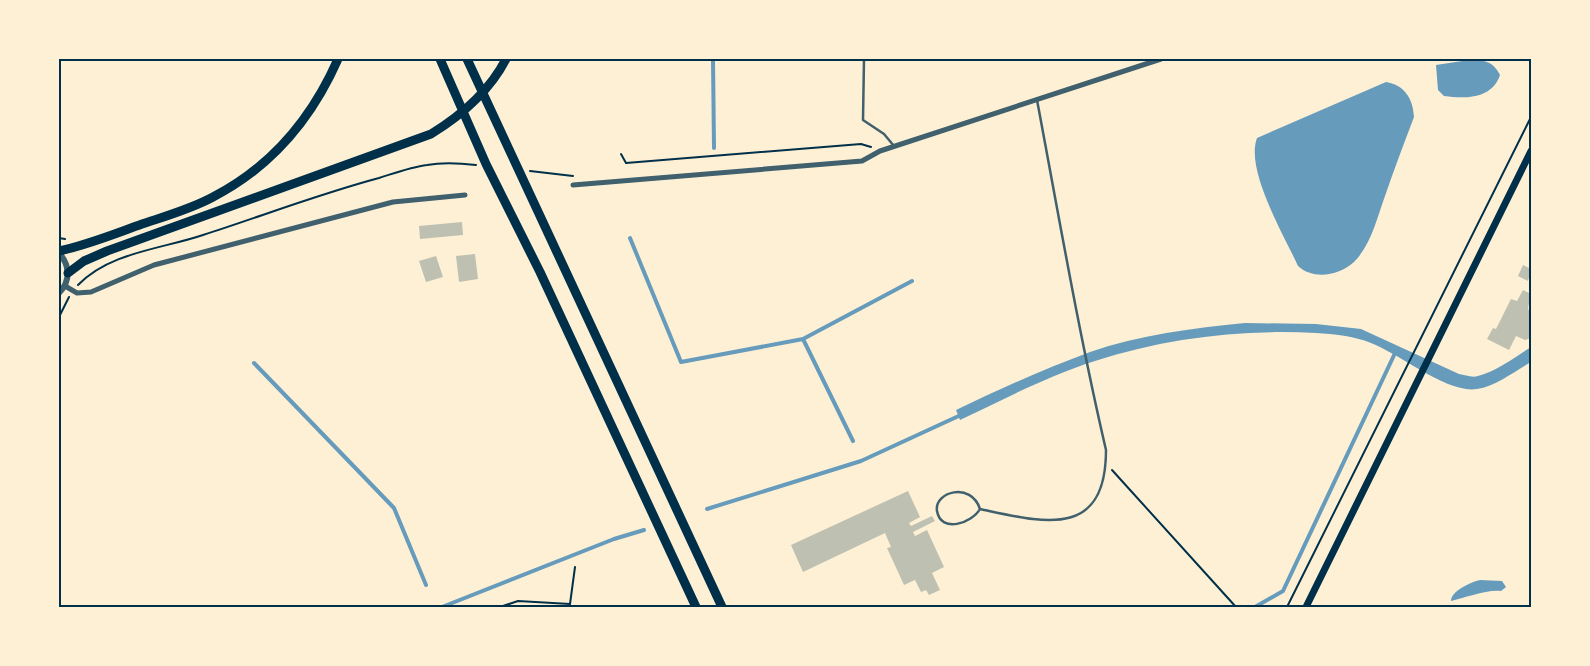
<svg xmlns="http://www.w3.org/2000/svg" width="1590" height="666" viewBox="0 0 1590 666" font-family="Bitter,serif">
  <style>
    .water { fill: #669bbc }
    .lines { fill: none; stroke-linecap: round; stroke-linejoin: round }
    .stream { stroke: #669bbc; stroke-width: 4 }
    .building { fill: #bec0b2 }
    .path { stroke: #003049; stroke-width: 2 }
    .service { stroke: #3f606c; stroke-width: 2.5 }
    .minor { stroke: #3f606c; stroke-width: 5 }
    .tertiary { stroke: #3f606c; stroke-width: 6 }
    .secondary { stroke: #003049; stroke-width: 7 }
    .trunk { stroke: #003049; stroke-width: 9 }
    .neatline { fill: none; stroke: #003049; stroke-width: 2 }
  </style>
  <rect width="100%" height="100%" fill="#fdf0d5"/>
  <path class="water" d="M1469 60C1484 60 1493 61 1500 75 1492 99 1466 99 1444 96L1438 90 1436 65Z
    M1386 82C1405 85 1413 99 1414 117 1404 143 1394 170 1385 196 1377 218 1371 245 1354 262 1339 276 1313 280 1298 266 1284 235 1245 170 1257 138Z
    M1245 323 1316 324 1361 329 1459 374C1465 375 1472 378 1478 376 1497 371 1515 357 1531 347V362C1515 371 1496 386 1477 389 1448 394 1400 354 1371 343 1354 336 1334 334 1316 333 1242 329 1165 338 1095 361 1048 376 1004 399 960 420L956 410C1000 389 1044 369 1090 352 1139 335 1193 328 1245 323Z
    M1480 580 1502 581 1506 587 1501 591C1488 589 1464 598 1451 601 1451 591 1471 582 1480 580Z"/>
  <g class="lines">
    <path class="stream" d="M713 59 714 148
      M630 238 681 362 803 339 912 281
      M803 339 853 441
      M254 363 394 508 426 585
      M707 509 861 461 963 414
      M442 607 614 539 644 530
      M1255 607 1283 591 1396 351"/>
  </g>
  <path class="building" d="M462 222 463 235 420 239 419 226Z
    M475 254 478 279 459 282 456 256Z
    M436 256 443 277 426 282 419 261Z
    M1523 265 1531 269 1528 281 1518 276Z
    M1523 290 1531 294 1528 308 1531 317V338L1525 340 1516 336 1509 350 1487 339 1493 328 1496 329 1511 299 1517 301Z
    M908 491 920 517 909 523 911 526 932 516 935 521 913 532 915 536 927 530 944 567 932 573 940 590 929 595 926 590 921 592 915 580 904 585 887 548 891 547 885 533 803 572 791 545Z"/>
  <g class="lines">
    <path class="path" d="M621 154 626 163 861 144 871 147
      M530 171 573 176
      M59 238 65 239
      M78 285C110 252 162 249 203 235 262 216 319 194 379 178 395 173 411 167 427 165 443 162 459 163 476 165
      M59 317 69 297
      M1112 470 1236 607
      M500 607 518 601 570 604 575 567
      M1287 607 1531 117"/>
    <path class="service" d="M864 59 863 120 884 134 894 146
      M980 509C972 523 941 534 937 511 934 492 971 481 980 509 1042 522 1106 541 1106 450 1079 334 1059 217 1037 100"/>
    <path class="minor" d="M573 185 862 161 880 151 1161 59
      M65 286 77 293 91 292 154 265 393 202 465 195"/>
    <path class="tertiary" d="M59 253C70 265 71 281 59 293"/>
    <path class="secondary" d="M1306 607 1531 151"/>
    <path class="trunk" d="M440 59 486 164 540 272 696 607
      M467 59 722 607
      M59 251C87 245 114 234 142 224 166 216 191 209 213 197 271 167 312 118 338 59
      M68 273 84 261 107 251 431 134C462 115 489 92 506 59"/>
  </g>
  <rect width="1590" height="666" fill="none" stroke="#fdf0d5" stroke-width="120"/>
  <rect x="60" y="60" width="1470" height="546" class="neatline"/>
</svg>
